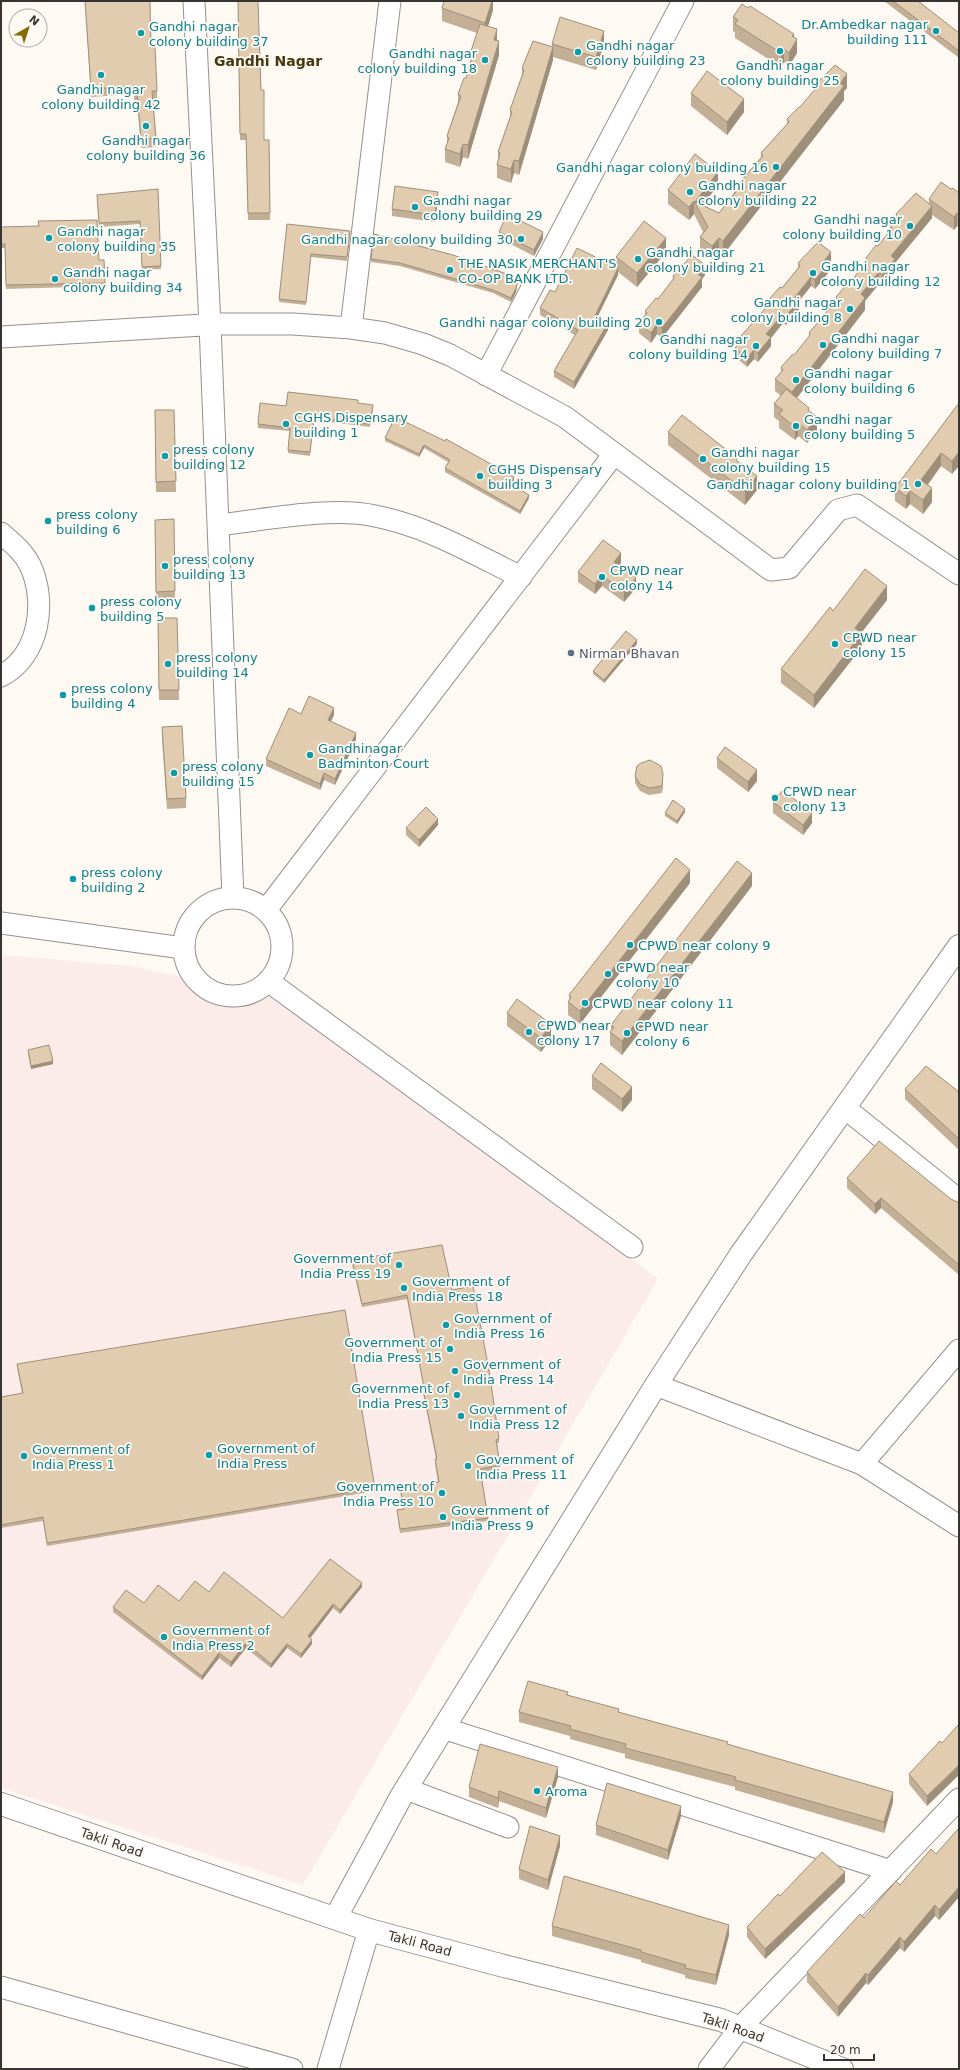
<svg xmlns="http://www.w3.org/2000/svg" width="960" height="2070" viewBox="0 0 960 2070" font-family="'DejaVu Sans',sans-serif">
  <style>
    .industrial { fill: #fcece9 }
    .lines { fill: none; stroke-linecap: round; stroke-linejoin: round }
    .minor-casing { stroke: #95918c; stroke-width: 23 }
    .major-casing { stroke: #95918c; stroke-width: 24 }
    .minor { stroke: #fff; stroke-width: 21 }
    .major { stroke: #fff; stroke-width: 22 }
    .wall { fill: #c2af96 }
    .shaded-wall { fill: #9e8f7a }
    .building { fill: #e1ccaf; stroke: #9e8f7a }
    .culture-dot { fill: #0f9aa8; stroke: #fef9f3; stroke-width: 1.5 }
    .service-dot { fill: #5c6f8a; stroke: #fef9f3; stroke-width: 1.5 }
    .labels { text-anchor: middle; stroke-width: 3.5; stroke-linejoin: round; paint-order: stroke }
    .culture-label { font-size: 13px; fill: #0d838f; stroke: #fef9f3; text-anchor: start }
    .service-label { font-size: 13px; fill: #4e5e75; stroke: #fef9f3; text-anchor: start }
    .street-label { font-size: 13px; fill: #373533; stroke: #fef9f3 }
    .neighbourhood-label { font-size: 14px; font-weight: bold; fill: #46390f; stroke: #fef9f3 }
  </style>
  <rect width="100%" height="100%" fill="#fef9f3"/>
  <path class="industrial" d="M1 955 132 966 288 1001 658 1279 303 1885 1 1788Z"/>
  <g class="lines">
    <defs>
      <path id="minor" d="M194 1 210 325 233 898
        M351 328 390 1
        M1 337 220 324H293L351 328 385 333 423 344 450 355 565 417 771 570 789 568 838 510 857 505 959 574
        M486 375 683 1
        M218 525C264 520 332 506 375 516 427 526 474 554 521 577
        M1 533C12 543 23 551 30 565 47 601 40 656 1 676
        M184 947a49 49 0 1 1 98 0a49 49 0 1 1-98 0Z
        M266 910 614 454
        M1 923 183 948
        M268 981 632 1247
        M845 1108 959 1200
        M656 1385 862 1464 959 1350
        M862 1464 959 1526
        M443 1728 891 1871
        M406 1789 508 1827
        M1 1987 292 2069
        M328 2069 369 1930
        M709 2069 740 2028 959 1799"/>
      <path id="major" d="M1 1804 369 1930 500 1965 721 2020 842 2069
        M336 1917 402 1795 656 1385 741 1254 959 946"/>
    </defs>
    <use href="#minor" class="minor-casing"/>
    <use href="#major" class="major-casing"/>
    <use href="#minor" class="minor"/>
    <use href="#major" class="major"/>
  </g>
  <path class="wall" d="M85 1H150L151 47 157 91V100H153L156 138V147L141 148 137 100H134V94L91 97Z
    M238 1H258L261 90 264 140H269L270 220H248L246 140H240Z
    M493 1V10L488 26 497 41 499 55 468 159 463 157 460 167 445 162V149L447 145V136L458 102V94L466 78 471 60V51L477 33 442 21V8Z
    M884 1H918L959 33V58Z
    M733 17 794 37 797 53 789 66 784 62 781 67 735 38V32L733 31Z
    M552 44H604L596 70 553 57V60L519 175 514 173 511 183 497 178V165L498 161V152L510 119V110L522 76V68L552 47Z
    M815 85 847 88 844 91V100L723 255 719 251 712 259 700 250V237L703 232 694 214 689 220 668 204V190L718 185 703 205 719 213 734 193V189L761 157V153L787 124V119L800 107 815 90Z
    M691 93 744 112 727 135 691 106Z
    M158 189 161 269 142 270 140 224 99 227 97 195Z
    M951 189 959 193V228L957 226 954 230 932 215V218L895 263V271L882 287 879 284 865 301V310L797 398 809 411 817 431 807 443 798 436 795 440 779 428V421L774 417V404L781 396 775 391V379L781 372V367L794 355 809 337V333L836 301V297L848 285 866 263V258L878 246 890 231V226L896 218V214L929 203V199Z
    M438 199 435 222 392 216V209Z
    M287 224 350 234 347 261 311 257 306 305 279 302Z
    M1 227 99 260H104L105 286 6 289 5 248H1Z
    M499 232 543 239 534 256 499 238Z
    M666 252 637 287 618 272V275L597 317 608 330 574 389 554 377V371L575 335 540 315V308L555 292 616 267V257Z
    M371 259 518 281 516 292 511 302 493 293 400 266 371 262Z
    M831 261 828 265V273L815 289 811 286 799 301V309L786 325 783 323 771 338V346L758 362 754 359 747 367 735 357V348L741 340V336L769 304V299L782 288 798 268V263Z
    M705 275 702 279V287L662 338 657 334 651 343 639 333V323L645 316V311L658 299 673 280V276Z
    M358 403 373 408 370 427 314 420 310 456 288 453 290 431 258 428V424L286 406Z
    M959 403 952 474 941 466 928 485 932 502 923 514 910 504 906 509 895 501V488Z
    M155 410H174L176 492H156Z
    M395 417 514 481 512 485 529 498 520 514 445 472V468L448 462 424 448 419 457 385 441V438Z
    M668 432 737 461 757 490 745 505 668 445Z
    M155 520 175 591V601L156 602Z
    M621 563 619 565 636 588 624 602 602 586 595 594 578 582V572Z
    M887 600 861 633 862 647 814 708 781 683V669L833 611Z
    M158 618H177L179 700H159Z
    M637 644 604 683 593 674V671Z
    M301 714 334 715 331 721 356 740 335 785 324 780 320 790 266 766V759Z
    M162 727 186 798V808L167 809 162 738Z
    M717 758 757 781 748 792 717 768Z
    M635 776 663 781 662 793 649 795 640 791 635 783Z
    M773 802 812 823 803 835 773 813Z
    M685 812 677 824 665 816V813Z
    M438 825 419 847 406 835V828Z
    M690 883 580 1024 568 1015V1002L569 1001V995Z
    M752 886 622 1055 610 1045V1032L611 1031V1025Z
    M507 1013 551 1038 541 1052 507 1026Z
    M28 1050 53 1064 31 1069 28 1054Z
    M592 1076 632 1100 622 1112 592 1089Z
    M905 1089 959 1092V1150L905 1099Z
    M847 1178 951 1199 957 1202 959 1201V1275L881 1208 875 1214 847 1188Z
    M352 1260 452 1290 499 1439V1443H497L500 1465V1469L481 1472 488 1518V1521L400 1533 397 1510 403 1509 400 1488 438 1482 435 1463V1459H436L423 1392V1389L424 1388 407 1299 362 1307 352 1264Z
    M17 1364 375 1488V1491L47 1546 43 1521 1 1528V1397L22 1393 17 1367Z
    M362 1587 340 1614 333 1608 310 1638 312 1644 301 1658 287 1648 271 1668 246 1648 231 1667 219 1658 202 1680 113 1612V1607L144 1603 179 1601 209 1592 283 1618Z
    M568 1695 619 1712 728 1744 893 1802 884 1833 735 1790V1787L625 1758V1754L570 1739V1736L519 1722V1712Z
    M942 1743 927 1806 909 1784V1774Z
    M558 1777 546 1818 499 1801 498 1808 469 1797V1787Z
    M681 1816 668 1860 596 1835V1825Z
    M959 1828V1897L939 1920 935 1916 904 1952 900 1948 868 1985 866 1983 838 2017 807 1982V1972L864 1918 900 1885 936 1854Z
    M560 1846 548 1890 519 1879V1869Z
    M845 1882 765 1959 747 1937V1927L780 1896Z
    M552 1926 729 1935 716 1985 685 1978V1975L641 1962V1960L552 1936Z"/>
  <path class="shaded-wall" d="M492 1H493V10L485 36V23Z
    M497 29V42L494 40Z
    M604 31V44L596 70V57Z
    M794 34V45L797 39V53L789 66V53L792 36Z
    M499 41V55L468 159V145Z
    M553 47V60L519 175V161Z
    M784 49V62L781 67V53Z
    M847 74V88L844 91V100L723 255V241Z
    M744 99V112L727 135V122Z
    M463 144V157L460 167V154Z
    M514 160V173L511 183V169Z
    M718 172V185L699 210 695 202Z
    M438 192V199L435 222V215Z
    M694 201V214L689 220V207Z
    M932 206V218L895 263V271L882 287V275L891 256Z
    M957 213V226L954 230V217Z
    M543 232V239L534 256V250Z
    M666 238V252L637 287V273Z
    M719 238V251L712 259V246Z
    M831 252V261L828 265V273L815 289V280L824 261Z
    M705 265V275L702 279V287L662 338V328L698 274Z
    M618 268V275L595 322V316Z
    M879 272V284L865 301V310L792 404V392L861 294Z
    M811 277V286L799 301V309L786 325V316L795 297Z
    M518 278 516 292 511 302V298Z
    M783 314V323L771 338V346L758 362V353L766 334Z
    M608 323V330L574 389V382Z
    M657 324V334L651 343V333Z
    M754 350V359L747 367V358Z
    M817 417V431L807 443V430Z
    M798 423V436L795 440V427Z
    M424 445V448L419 457V454Z
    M959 452V466L952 474V461Z
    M941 453V466L921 493V480Z
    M757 476V490L745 505V491Z
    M514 477V481L511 488V484Z
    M932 488V502L923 514V500Z
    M910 491V504L906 509V496Z
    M529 495V498L520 514V511Z
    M621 553V563L614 572V562Z
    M602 575V586L595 594V584Z
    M636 578V588L624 602V592Z
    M887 586V600L855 641V628Z
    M862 633V647L814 708V695Z
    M637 640V644L604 683V680Z
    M334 708V715L328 727V720Z
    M356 733V740L335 785V779Z
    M757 770V781L748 792V782Z
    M324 773V780L320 790V784Z
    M663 774V781L662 793V786Z
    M685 809V812L677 824V821Z
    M812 813V823L803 835V825Z
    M438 819V825L419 847V840Z
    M690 870V883L580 1024V1011Z
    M752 873V886L622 1055V1041Z
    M551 1024V1038L541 1052V1038Z
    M53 1061V1064L31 1069V1066Z
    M632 1087V1100L622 1112V1099Z
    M881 1198V1208L875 1214V1204Z
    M362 1583V1587L340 1614V1610Z
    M333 1604V1608L308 1641V1636Z
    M312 1640V1644L301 1658V1654Z
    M246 1643V1648L231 1667V1662Z
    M287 1644V1648L271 1668V1664Z
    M219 1653V1658L202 1680V1676Z
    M959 1765V1775L927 1806V1796Z
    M558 1767V1777L546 1818V1808Z
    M499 1791V1801L498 1808V1798Z
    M893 1792V1802L884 1833V1822Z
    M681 1806V1816L668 1860V1850Z
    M560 1836V1846L548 1890V1880Z
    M845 1872V1882L765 1959V1949Z
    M959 1887V1897L939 1920V1910Z
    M935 1905V1916L904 1952V1942Z
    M729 1925V1935L716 1985V1975Z
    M900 1937V1948L868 1985V1975Z
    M866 1973V1983L838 2017V2007Z"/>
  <path class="building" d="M85 1H150L151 47H155L157 91H152L156 138 141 139 137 92H134V86L91 89Z
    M238 1H258L261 90H264V140H269L270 213H248L246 134H240Z
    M444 1H492L485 23 442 8Z
    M893 1H918L959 33V51Z
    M742 4 748 8 750 6 794 34 792 36 797 39 789 53 784 49 781 53 735 24 738 20 733 17Z
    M560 17 604 31 596 57 552 44Z
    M480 24 497 29 494 40 499 41 468 145 463 144 460 154 445 149 449 138 447 136 461 96 458 94 464 78H466L473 53 471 51Z
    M533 41 553 47 519 161 514 160 511 169 497 165 500 153 498 152 512 112 510 110 524 70 522 68Z
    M835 65 847 74 840 83 844 86 723 241 719 238 712 246 700 237 708 227 694 201 689 207 668 190 695 154 718 172 695 202 719 213 736 192 734 189 763 156 761 153 789 122 787 119 799 107H800L816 88 815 85Z
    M707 71 744 99 727 122 691 93Z
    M941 182 951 189 953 188 959 193V214L957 213 954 217 929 199Z
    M395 186 438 192 435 215 392 209Z
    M158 189 161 266 142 267 140 221 99 223 97 195Z
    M916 193 932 206 891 256 895 259 882 275 879 272 861 294 865 298 792 392 775 379 783 370 781 367 792 355H794L810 335 809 333 837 299 836 297 847 284 848 285 867 261 866 258 876 245 878 246 892 228 890 226 897 217 896 214Z
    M507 214 543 232 534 250 499 232Z
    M97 220 99 260H104L105 283 6 285 5 244H1V227L39 226 38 221Z
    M644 221 666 238 637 273 616 257Z
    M287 224 350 231 347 257 311 254 306 302 279 299Z
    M374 234 453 255 518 278 516 288 511 298 493 290 400 263 371 259Z
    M818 242 831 252 824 261 828 264 815 280 811 277 795 297 799 300 786 316 783 314 766 334 771 337 758 353 754 350 747 358 735 348 742 339 741 336 771 302 769 299 780 287 782 288 800 266 798 263Z
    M577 248 618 268 595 316 608 323 574 382 554 371 578 330 540 308 550 290 555 292Z
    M692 255 705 265 698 274 702 277 662 328 657 324 651 333 639 323 647 313 645 311 656 298 658 299 674 278 673 276Z
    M786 389 809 408 808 410 817 417 807 430 798 423 795 427 779 414 783 410 774 404Z
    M288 392 358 400V403L373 405 370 424 314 417 310 452 288 450 290 428 258 424 260 403 286 406Z
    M959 403V452L952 461 941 453 921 480 932 488 923 500 910 491 906 496 895 488Z
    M155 410H174L176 481 156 482Z
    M682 415 737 458 736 460 757 476 745 491 668 432Z
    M395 417 445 441 446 439 514 477 511 484 529 495 520 511 445 468 450 460 424 445 419 454 385 438Z
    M174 519 175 591 156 592 155 520Z
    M603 540 621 553 614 562 636 578 624 592 602 575 595 584 578 572Z
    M865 569 887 586 855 628 862 633 814 695 781 669 830 607 833 611Z
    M158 618H177L179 690H159Z
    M626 631 637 640 604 680 593 671Z
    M309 696 334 708 328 720 356 733 335 779 324 773 320 784 266 759 289 708 301 714Z
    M182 726 186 798 167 799 162 727Z
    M725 747 757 770 748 782 717 758Z
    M650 760 661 766 663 774 662 786 649 788 640 784 635 776 637 766 641 763Z
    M783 790 812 813 803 825 773 802Z
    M673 800 685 809 677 821 665 813Z
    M426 807 438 819 419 840 406 828Z
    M676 858 690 870 580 1011 568 1002 571 997 569 995Z
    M737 861 752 873 622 1041 610 1032 614 1027 611 1025Z
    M517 999 551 1024 541 1038 507 1013Z
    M49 1045 53 1061 31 1066 28 1050Z
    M601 1063 632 1087 622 1099 592 1076Z
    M926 1066 959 1092V1139L905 1089Z
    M879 1141 951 1199 957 1202 959 1201V1265L881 1198 875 1204 847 1178Z
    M442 1245 452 1290 473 1286 489 1370 499 1439 496 1440 500 1465 480 1469 488 1518 400 1529 397 1510 404 1509 400 1488 439 1482 435 1459H437L423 1389 424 1388 407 1295 362 1304 352 1260Z
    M345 1310 375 1488 47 1543 43 1517 1 1525V1397L23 1393 17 1364Z
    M330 1559 362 1583 340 1610 333 1604 308 1636 312 1640 301 1654 287 1644 271 1664 246 1643 231 1662 219 1653 202 1676 113 1607 126 1590 144 1603 158 1585 179 1601 195 1581 209 1592 224 1572 283 1618Z
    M528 1681 568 1692 567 1695 619 1709 618 1712 728 1742 727 1744 893 1792 884 1822 735 1780 736 1777 625 1748 626 1744 570 1729 571 1726 519 1712Z
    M959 1724V1765L927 1796 909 1774 940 1741 942 1743Z
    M480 1744 558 1767 546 1808 499 1791 498 1798 469 1787Z
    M607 1783 681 1806 668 1850 596 1825Z
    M530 1826 560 1836 548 1880 519 1869Z
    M959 1828V1887L939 1910 935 1905 904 1942 900 1937 868 1975 866 1973 838 2007 807 1972 860 1914 864 1918 896 1881 900 1885 931 1849 936 1854Z
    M822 1852 845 1872 765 1949 747 1927 778 1894 780 1896Z
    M564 1876 729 1925 716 1975 685 1968 686 1965 641 1952V1950L552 1926Z"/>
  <g class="culture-dot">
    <circle cx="936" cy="31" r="4"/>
    <circle cx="141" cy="33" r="4"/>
    <circle cx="780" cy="51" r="4"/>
    <circle cx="578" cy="52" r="4"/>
    <circle cx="485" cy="60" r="4"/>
    <circle cx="101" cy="75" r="4"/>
    <circle cx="146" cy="126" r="4"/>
    <circle cx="776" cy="167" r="4"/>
    <circle cx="690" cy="192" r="4"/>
    <circle cx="415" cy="207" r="4"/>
    <circle cx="910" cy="226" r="4"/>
    <circle cx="49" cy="238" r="4"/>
    <circle cx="521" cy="239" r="4"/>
    <circle cx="638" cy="259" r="4"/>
    <circle cx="450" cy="270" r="4"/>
    <circle cx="813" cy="273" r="4"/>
    <circle cx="55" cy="279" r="4"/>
    <circle cx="850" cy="309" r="4"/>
    <circle cx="659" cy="322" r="4"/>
    <circle cx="823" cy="345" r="4"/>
    <circle cx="756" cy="346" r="4"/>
    <circle cx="796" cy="380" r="4"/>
    <circle cx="286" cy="424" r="4"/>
    <circle cx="796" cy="426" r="4"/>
    <circle cx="165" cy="456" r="4"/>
    <circle cx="703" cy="459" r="4"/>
    <circle cx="480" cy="476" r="4"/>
    <circle cx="918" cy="484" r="4"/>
    <circle cx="48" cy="521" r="4"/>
    <circle cx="165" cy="566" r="4"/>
    <circle cx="602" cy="577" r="4"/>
    <circle cx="92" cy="608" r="4"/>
    <circle cx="835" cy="644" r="4"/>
    <circle cx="168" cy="664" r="4"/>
    <circle cx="63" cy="695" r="4"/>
    <circle cx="310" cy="755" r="4"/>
    <circle cx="174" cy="773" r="4"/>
    <circle cx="775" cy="798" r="4"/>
    <circle cx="73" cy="879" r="4"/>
    <circle cx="630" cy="945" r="4"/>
    <circle cx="608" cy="974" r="4"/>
    <circle cx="585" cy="1003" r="4"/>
    <circle cx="529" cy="1032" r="4"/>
    <circle cx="627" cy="1033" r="4"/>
    <circle cx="399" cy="1265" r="4"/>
    <circle cx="404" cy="1288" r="4"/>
    <circle cx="446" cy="1325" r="4"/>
    <circle cx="450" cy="1349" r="4"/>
    <circle cx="455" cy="1371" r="4"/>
    <circle cx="457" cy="1395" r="4"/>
    <circle cx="461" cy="1416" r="4"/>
    <circle cx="209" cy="1455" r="4"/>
    <circle cx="24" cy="1456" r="4"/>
    <circle cx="468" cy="1466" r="4"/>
    <circle cx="442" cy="1493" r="4"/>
    <circle cx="443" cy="1517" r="4"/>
    <circle cx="164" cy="1637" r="4"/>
    <circle cx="537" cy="1791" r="4"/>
  </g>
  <circle class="service-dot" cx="571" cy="653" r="4"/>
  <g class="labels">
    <g class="culture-label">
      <text x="928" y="29" text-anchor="end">Dr.Ambedkar nagar<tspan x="928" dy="15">building 111</tspan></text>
      <text x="149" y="31">Gandhi nagar<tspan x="149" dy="15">colony building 37</tspan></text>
      <text x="586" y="50">Gandhi nagar<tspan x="586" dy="15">colony building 23</tspan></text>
      <text x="477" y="58" text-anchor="end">Gandhi nagar<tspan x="477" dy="15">colony building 18</tspan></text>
      <text x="780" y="70" text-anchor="middle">Gandhi nagar<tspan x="780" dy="15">colony building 25</tspan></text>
      <text x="101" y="94" text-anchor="middle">Gandhi nagar<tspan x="101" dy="15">colony building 42</tspan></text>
      <text x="146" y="145" text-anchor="middle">Gandhi nagar<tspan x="146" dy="15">colony building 36</tspan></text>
      <text x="768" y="172" text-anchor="end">Gandhi nagar colony building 16</text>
      <text x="698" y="190">Gandhi nagar<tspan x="698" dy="15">colony building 22</tspan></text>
      <text x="423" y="205">Gandhi nagar<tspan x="423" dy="15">colony building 29</tspan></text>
      <text x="902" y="224" text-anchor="end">Gandhi nagar<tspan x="902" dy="15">colony building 10</tspan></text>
      <text x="57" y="236">Gandhi nagar<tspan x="57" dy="15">colony building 35</tspan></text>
      <text x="513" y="244" text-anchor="end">Gandhi nagar colony building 30</text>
      <text x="646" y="257">Gandhi nagar<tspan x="646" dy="15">colony building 21</tspan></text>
      <text x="458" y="268">THE NASIK MERCHANT'S<tspan x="458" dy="15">CO-OP BANK LTD.</tspan></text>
      <text x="821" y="271">Gandhi nagar<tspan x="821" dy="15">colony building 12</tspan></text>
      <text x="63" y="277">Gandhi nagar<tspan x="63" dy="15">colony building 34</tspan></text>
      <text x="842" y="307" text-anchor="end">Gandhi nagar<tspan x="842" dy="15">colony building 8</tspan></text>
      <text x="651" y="327" text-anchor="end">Gandhi nagar colony building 20</text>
      <text x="831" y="343">Gandhi nagar<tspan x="831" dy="15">colony building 7</tspan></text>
      <text x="748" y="344" text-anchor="end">Gandhi nagar<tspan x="748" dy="15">colony building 14</tspan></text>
      <text x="804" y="378">Gandhi nagar<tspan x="804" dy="15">colony building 6</tspan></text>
      <text x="294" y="422">CGHS Dispensary<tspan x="294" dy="15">building 1</tspan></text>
      <text x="804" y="424">Gandhi nagar<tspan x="804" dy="15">colony building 5</tspan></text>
      <text x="173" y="454">press colony<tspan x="173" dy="15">building 12</tspan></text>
      <text x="711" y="457">Gandhi nagar<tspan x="711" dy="15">colony building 15</tspan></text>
      <text x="488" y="474">CGHS Dispensary<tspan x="488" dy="15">building 3</tspan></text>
      <text x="910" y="489" text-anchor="end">Gandhi nagar colony building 1</text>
      <text x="56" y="519">press colony<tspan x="56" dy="15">building 6</tspan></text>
      <text x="173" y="564">press colony<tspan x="173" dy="15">building 13</tspan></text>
      <text x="610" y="575">CPWD near<tspan x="610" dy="15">colony 14</tspan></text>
      <text x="100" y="606">press colony<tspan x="100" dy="15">building 5</tspan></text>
      <text x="843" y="642">CPWD near<tspan x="843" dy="15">colony 15</tspan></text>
      <text x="176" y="662">press colony<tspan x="176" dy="15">building 14</tspan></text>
      <text x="71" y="693">press colony<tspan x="71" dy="15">building 4</tspan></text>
      <text x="318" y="753">Gandhinagar<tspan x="318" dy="15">Badminton Court</tspan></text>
      <text x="182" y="771">press colony<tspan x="182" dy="15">building 15</tspan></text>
      <text x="783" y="796">CPWD near<tspan x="783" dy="15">colony 13</tspan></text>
      <text x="81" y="877">press colony<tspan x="81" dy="15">building 2</tspan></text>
      <text x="638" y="950">CPWD near colony 9</text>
      <text x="616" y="972">CPWD near<tspan x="616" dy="15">colony 10</tspan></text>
      <text x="593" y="1008">CPWD near colony 11</text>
      <text x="537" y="1030">CPWD near<tspan x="537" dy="15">colony 17</tspan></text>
      <text x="635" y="1031">CPWD near<tspan x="635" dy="15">colony 6</tspan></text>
      <text x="391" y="1263" text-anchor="end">Government of<tspan x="391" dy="15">India Press 19</tspan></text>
      <text x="412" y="1286">Government of<tspan x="412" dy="15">India Press 18</tspan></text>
      <text x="454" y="1323">Government of<tspan x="454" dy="15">India Press 16</tspan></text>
      <text x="442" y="1347" text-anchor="end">Government of<tspan x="442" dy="15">India Press 15</tspan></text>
      <text x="463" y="1369">Government of<tspan x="463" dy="15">India Press 14</tspan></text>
      <text x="449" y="1393" text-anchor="end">Government of<tspan x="449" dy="15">India Press 13</tspan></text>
      <text x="469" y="1414">Government of<tspan x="469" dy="15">India Press 12</tspan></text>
      <text x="217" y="1453">Government of<tspan x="217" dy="15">India Press</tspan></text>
      <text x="32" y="1454">Government of<tspan x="32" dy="15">India Press 1</tspan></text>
      <text x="476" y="1464">Government of<tspan x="476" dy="15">India Press 11</tspan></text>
      <text x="434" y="1491" text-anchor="end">Government of<tspan x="434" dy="15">India Press 10</tspan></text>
      <text x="451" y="1515">Government of<tspan x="451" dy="15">India Press 9</tspan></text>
      <text x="172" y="1635">Government of<tspan x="172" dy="15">India Press 2</tspan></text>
      <text x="545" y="1796">Aroma</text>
    </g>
    <g class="service-label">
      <text x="579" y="658">Nirman Bhavan</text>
    </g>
    <g class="street-label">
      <text transform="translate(112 1842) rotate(19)" y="5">Takli Road</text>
      <text transform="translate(420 1943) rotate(15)" y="5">Takli Road</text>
      <text transform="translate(733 2027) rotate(19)" y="5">Takli Road</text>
    </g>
    <g class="neighbourhood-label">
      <text x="268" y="66">Gandhi Nagar</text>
    </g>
  </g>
  <rect width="960" height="2070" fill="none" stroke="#373533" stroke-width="4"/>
  <g transform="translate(28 28) rotate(39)"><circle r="19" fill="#fef9f3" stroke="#aeaba6"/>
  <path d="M0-3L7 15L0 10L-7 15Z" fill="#856a05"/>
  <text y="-6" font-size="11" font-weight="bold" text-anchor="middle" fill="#373533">N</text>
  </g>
  <path d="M824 2054v6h50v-6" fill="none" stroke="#373533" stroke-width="2"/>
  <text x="830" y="2054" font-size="12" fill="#373533" stroke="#fef9f3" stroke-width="3" paint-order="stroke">20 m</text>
</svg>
